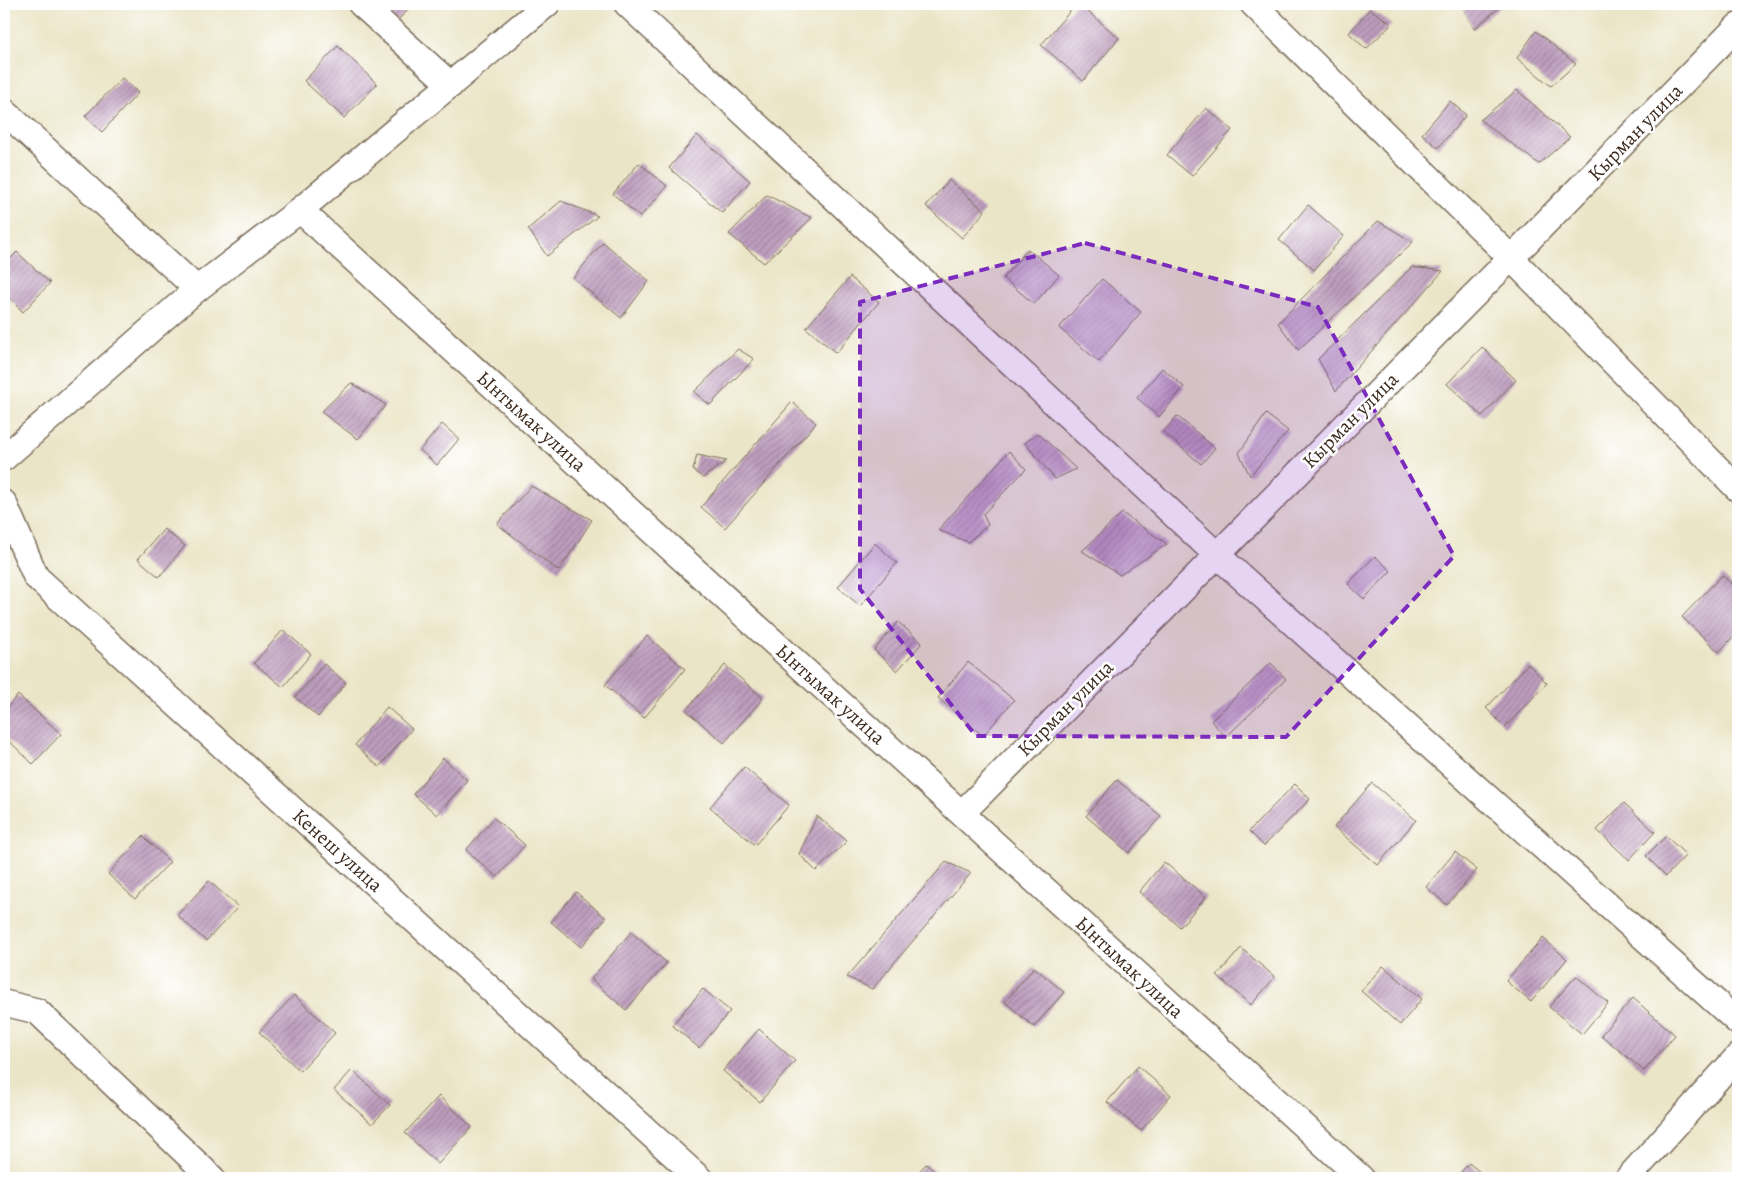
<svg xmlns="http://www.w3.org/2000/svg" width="1742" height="1182" font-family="Alegreya,serif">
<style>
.building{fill:url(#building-hatch)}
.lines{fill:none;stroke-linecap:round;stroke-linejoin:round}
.minor-casing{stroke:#796b59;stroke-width:28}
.minor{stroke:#fff;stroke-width:25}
.marked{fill:#7b2cbf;fill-opacity:0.2;stroke:#7b2cbf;stroke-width:4;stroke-dasharray:10 6;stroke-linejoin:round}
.labels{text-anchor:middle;stroke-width:5;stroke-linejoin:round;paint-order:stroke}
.street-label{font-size:20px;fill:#3b2a1e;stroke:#fff}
</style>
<defs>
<pattern id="building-hatch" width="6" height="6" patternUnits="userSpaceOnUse" patternTransform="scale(1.25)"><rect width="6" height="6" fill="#be9dbe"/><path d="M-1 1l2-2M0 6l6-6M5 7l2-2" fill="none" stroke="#9c809a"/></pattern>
</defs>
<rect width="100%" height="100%" fill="#fff"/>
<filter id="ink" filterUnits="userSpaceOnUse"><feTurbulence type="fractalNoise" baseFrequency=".02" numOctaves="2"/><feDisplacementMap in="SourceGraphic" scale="10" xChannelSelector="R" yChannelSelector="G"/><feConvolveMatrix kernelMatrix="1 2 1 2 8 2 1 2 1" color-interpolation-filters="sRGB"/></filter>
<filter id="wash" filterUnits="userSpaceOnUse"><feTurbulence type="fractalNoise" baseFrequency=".0096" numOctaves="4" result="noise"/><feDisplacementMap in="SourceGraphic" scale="20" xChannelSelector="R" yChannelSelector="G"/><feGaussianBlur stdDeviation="1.12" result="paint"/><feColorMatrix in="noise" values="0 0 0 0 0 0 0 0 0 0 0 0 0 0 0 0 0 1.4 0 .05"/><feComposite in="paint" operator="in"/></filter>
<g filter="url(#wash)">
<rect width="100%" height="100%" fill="#ebe5c7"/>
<g id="blocks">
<g class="building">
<path d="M379,4H413L397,21Z"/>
<path d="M1076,4H1079L1119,38L1083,81L1041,45Z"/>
<path d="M1461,4H1504L1474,29Z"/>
<path d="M1370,9L1392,24L1366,49L1349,33Z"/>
<path d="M1536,31L1576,64L1551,86L1517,58Z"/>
<path d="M338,46L377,84L344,118L304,81Z"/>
<path d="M122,78L138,93L102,132L85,116Z"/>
<path d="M1517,90L1570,137L1539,164L1480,120Z"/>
<path d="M1450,101L1466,115L1438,148L1422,134Z"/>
<path d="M1206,108L1232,130L1192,176L1167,155Z"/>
<path d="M697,135L750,181L722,213L669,168Z"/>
<path d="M639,163L667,186L640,217L613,194Z"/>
<path d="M949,180L985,211L962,238L926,206Z"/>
<path d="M767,195L812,218L764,263L729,234Z"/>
<path d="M561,201L598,216L547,256L528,229Z"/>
<path d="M1308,205L1344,236L1314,270L1279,240Z"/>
<path d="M1378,221L1413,242L1298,350L1278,323Z"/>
<path d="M603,242L649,281L621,318L573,278Z"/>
<path d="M1028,249L1059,275L1034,304L1003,278Z"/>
<path d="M17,252L50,283L23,312L4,293V265Z"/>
<path d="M1412,267L1443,271L1336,391L1318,359Z"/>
<path d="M850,277L879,302L836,353L806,328Z"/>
<path d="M1102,279L1141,312L1099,362L1059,328Z"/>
<path d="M1482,347L1516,380L1482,416L1447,384Z"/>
<path d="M738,349L754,359L710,405L694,392Z"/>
<path d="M1162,368L1184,387L1159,417L1137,398Z"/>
<path d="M351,383L386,405L358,439L321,412Z"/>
<path d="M792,402L816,423L725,528L701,507Z"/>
<path d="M1266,414L1288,431L1250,476L1239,453Z"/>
<path d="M1177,416L1215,448L1201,464L1163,432Z"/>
<path d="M442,424L459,439L437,465L420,450Z"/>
<path d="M1038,433L1076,469L1055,479L1025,443Z"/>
<path d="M1009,451L1026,469L983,514L988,525L968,542L938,530Z"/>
<path d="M697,455L726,461L703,478L693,470Z"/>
<path d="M531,486L592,520L559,571L497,524Z"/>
<path d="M1122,513L1167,544L1120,575L1082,551Z"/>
<path d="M164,529L185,546L159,577L138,559Z"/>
<path d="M875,543L897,563L860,606L838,587Z"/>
<path d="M1375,556L1391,571L1364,599L1348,584Z"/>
<path d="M1722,575L1738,590V631L1719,652L1682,617Z"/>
<path d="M898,622L922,643L897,671L874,650Z"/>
<path d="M283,630L311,654L283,687L254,663Z"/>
<path d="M647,636L685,669L644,718L605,685Z"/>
<path d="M968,662L1014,700L983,736L938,698Z"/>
<path d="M1271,663L1286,679L1226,737L1211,721Z"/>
<path d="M324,664L346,683L318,717L295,697Z"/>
<path d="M1528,664L1547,683L1505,727L1486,708Z"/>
<path d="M725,665L763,698L724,743L686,710Z"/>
<path d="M18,695L61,734L33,764L4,736V711Z"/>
<path d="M387,707L412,729L379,767L355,745Z"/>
<path d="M443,758L467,780L437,815L413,794Z"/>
<path d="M744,767L789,805L755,845L710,807Z"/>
<path d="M1117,780L1161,816L1129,853L1086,816Z"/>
<path d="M1372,783L1416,820L1378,865L1334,827Z"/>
<path d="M1295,784L1310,799L1264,846L1249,831Z"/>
<path d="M1624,803L1655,832L1629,860L1597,830Z"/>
<path d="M817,816L847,841L816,871L799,854Z"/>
<path d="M494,818L525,845L497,877L466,850Z"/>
<path d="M143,836L170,862L135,899L108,874Z"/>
<path d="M1666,836L1686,855L1666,876L1646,856Z"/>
<path d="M1455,852L1477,870L1447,905L1426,887Z"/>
<path d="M946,862L971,873L872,989L847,977Z"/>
<path d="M1164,862L1206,897L1180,927L1139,892Z"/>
<path d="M209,881L238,907L206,941L177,915Z"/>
<path d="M576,892L606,918L581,947L551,922Z"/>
<path d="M631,932L667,963L626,1010L591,979Z"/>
<path d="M1543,938L1567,959L1531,1002L1506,981Z"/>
<path d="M1241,948L1275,977L1251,1005L1217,976Z"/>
<path d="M1383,966L1422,999L1400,1025L1361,991Z"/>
<path d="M1034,967L1064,992L1034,1027L1005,1002Z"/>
<path d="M1576,976L1608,1003L1582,1034L1549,1007Z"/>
<path d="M703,989L730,1011L699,1048L672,1025Z"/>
<path d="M294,995L335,1033L300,1071L259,1032Z"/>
<path d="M1633,998L1675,1035L1644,1071L1601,1035Z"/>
<path d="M759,1029L795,1061L760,1102L723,1071Z"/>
<path d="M1138,1066L1171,1095L1141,1131L1107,1102Z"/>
<path d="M352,1070L390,1105L372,1124L334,1090Z"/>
<path d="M439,1096L472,1127L438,1164L405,1133Z"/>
<path d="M1469,1163L1487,1178H1456Z"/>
<path d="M926,1164L943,1178H913Z"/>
</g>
</g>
</g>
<g filter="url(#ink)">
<use href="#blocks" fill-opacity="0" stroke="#796b59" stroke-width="1"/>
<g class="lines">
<defs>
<g id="minor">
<path d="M361,4L451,85"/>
<path d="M627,4L1217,555L1738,1022"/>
<path d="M1253,4L1511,258L1738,489"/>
<path d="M4,111L197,289"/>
<path d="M300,210L1361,1178"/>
<path d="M4,458L197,289L300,210L547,4"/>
<path d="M4,503L36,577L699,1178"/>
<path d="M962,813L1511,258L1738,26"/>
<path d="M4,1003L37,1011L212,1178"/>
<path d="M1628,1178L1738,1056"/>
</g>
</defs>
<use href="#minor" class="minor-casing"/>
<use href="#minor" class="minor"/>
</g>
</g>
<path class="marked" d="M1085,243L1318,307L1454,556L1286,737L976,736L860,589V302Z"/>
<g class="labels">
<g class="street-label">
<text transform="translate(1635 132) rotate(-46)" y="7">Кырман улица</text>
<text transform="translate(1350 420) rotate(-45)" y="7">Кырман улица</text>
<text transform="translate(532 421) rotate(42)" y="7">Ынтымак улица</text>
<text transform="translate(831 694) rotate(42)" y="7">Ынтымак улица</text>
<text transform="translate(1065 708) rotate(-45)" y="7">Кырман улица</text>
<text transform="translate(338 850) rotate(42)" y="7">Кенеш улица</text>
<text transform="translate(1130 967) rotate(43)" y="7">Ынтымак улица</text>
</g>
</g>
<rect width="1742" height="1182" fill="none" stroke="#fff" stroke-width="20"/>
</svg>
